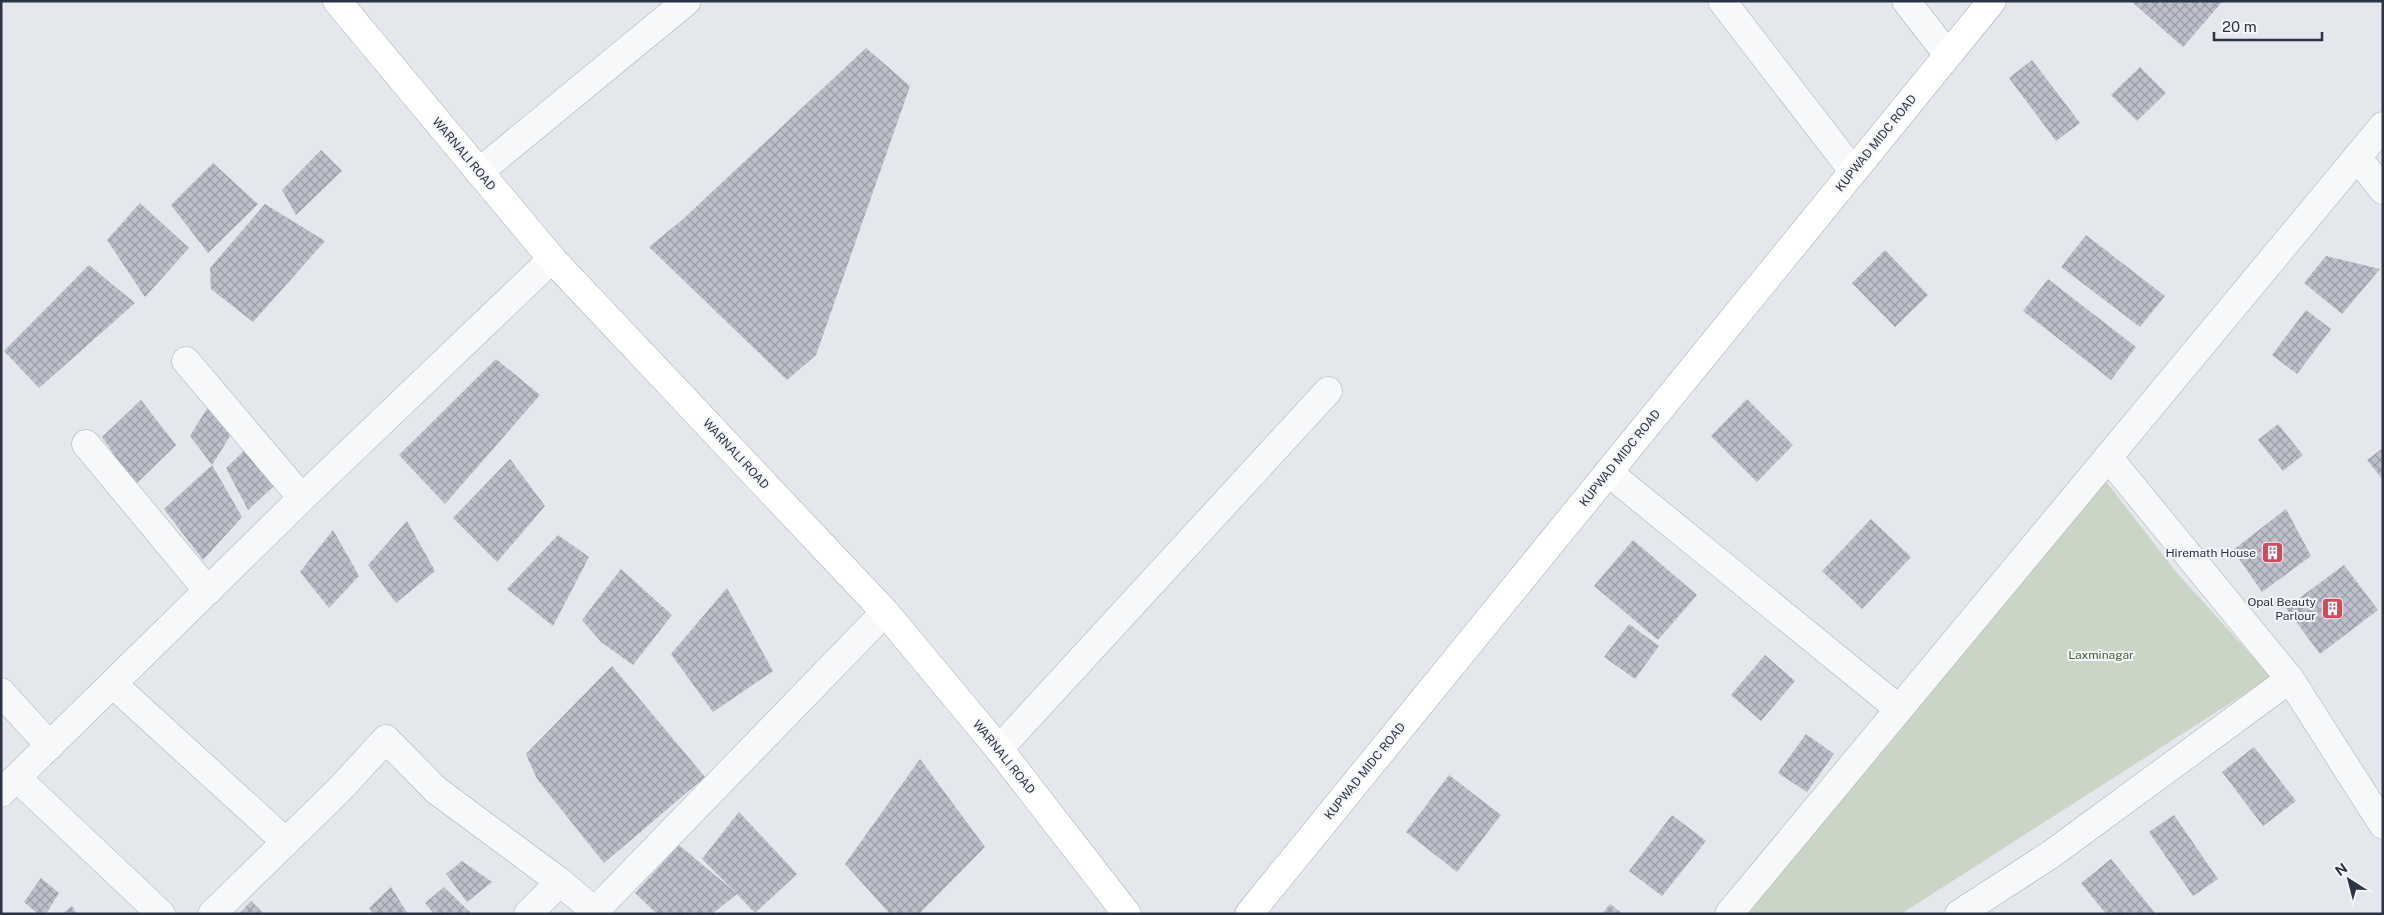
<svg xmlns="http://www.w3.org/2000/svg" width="2384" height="915" font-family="'Public Sans',sans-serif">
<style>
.park{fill:#c9d6c5}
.building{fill:url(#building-cross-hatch)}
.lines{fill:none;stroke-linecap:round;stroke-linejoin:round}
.street-casing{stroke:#a9aeb7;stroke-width:29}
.secondary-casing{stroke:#a9aeb7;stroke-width:29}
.primary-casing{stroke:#a3abb8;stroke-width:29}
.street{stroke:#f7f8fa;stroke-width:28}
.secondary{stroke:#fff;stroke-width:28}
.primary{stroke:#fff;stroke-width:28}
.labels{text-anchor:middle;stroke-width:4;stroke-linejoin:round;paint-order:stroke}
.street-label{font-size:12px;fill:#2b3445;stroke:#f4f6f9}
.poi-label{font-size:12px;fill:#2b3445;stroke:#f4f6f9;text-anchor:end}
.park-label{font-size:12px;fill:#3f6138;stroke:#f4f6f9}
</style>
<defs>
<pattern id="building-cross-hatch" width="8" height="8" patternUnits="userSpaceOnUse" patternTransform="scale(1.25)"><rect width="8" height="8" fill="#bbc0ca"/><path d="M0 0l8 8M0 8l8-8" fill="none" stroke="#989da6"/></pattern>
</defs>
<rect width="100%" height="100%" fill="#e4e7ec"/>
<path class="park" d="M2104,479L2177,573L2271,677L1901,914H1743Z"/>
<g class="building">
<path d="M2131,1H2223L2183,47Z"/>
<path d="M866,48L910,86L816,355L787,380L649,247L682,220Z"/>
<path d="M2032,60L2080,123L2056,141L2009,78Z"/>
<path d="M2140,67L2166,93L2137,121L2111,95Z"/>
<path d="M321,150L342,171L296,215L282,190Z"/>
<path d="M213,163L258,204L208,253L171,205Z"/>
<path d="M140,203L189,248L145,297L107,240Z"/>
<path d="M265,204L325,241L253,322L211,289L210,268Z"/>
<path d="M2086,235L2165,296L2140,327L2061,267Z"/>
<path d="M1885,250L1928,295L1895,327L1852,283Z"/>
<path d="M2326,256L2380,269L2342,314L2304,283Z"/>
<path d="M89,265L135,303L39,388L4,351Z"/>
<path d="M2048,279L2136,347L2111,380L2023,311Z"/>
<path d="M2306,310L2331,329L2297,374L2272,355Z"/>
<path d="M496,359L540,395L445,504L399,455Z"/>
<path d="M1747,399L1793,445L1757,482L1711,436Z"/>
<path d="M141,400L176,445L135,485L102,437Z"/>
<path d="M211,402L232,433L212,465L242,517L203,560L164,509L212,465L190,436Z"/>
<path d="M2278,424L2303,455L2283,471L2258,440Z"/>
<path d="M249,446L276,484L248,510L226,468Z"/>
<path d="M2383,448V480L2367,460Z"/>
<path d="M510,459L545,506L497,562L453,518Z"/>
<path d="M2286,509L2311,556L2262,592L2233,550Z"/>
<path d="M1871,519L1911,557L1862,609L1822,571Z"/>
<path d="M407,521L435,571L396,603L368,565Z"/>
<path d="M333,530L359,576L329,608L300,572Z"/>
<path d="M558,535L589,557L553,626L507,589Z"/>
<path d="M1633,540L1697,595L1658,640L1594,586Z"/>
<path d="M2344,565L2378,610L2320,654L2286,608Z"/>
<path d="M621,569L672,615L633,665L601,642L582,620Z"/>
<path d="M727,588L773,671L713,712L671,654Z"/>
<path d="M1629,624L1659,646L1635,679L1604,657Z"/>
<path d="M1765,655L1795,681L1761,721L1731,695Z"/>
<path d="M612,666L705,777L604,863L537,779L526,754Z"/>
<path d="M1806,734L1834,754L1807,792L1778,773Z"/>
<path d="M2254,747L2296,801L2263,826L2222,772Z"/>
<path d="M920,759L985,847L919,914H890L845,864Z"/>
<path d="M1449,775L1501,815L1457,872L1406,832Z"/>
<path d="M739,812L797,874L755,913L737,894L712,914H657L635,893L679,845L735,892L702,859Z"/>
<path d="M1672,815L1706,841L1662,896L1629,871Z"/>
<path d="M2174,815L2218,879L2193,896L2149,832Z"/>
<path d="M2111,859L2156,914H2106L2081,883Z"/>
<path d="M462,861L492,882L467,902L446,874Z"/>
<path d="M41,878L59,893L46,914H38L24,902Z"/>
<path d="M391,887L408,914H374L369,908Z"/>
<path d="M444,887L472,914H434L425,903Z"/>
<path d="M251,901L264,914H239Z"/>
<path d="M1610,904L1623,914H1602Z"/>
<path d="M72,906L77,914H62Z"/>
</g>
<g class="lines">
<defs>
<g id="street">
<path d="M1722,1L1853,171"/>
<path d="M1906,1L1948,55"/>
<path d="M2357,157L2383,190"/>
<path d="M479,172L687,1"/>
<path d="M186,361L302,498"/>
<path d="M86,444L208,591"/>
<path d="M1608,472L1899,709"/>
<path d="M2290,679L2383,825"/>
<path d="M114,685L286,842"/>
<path d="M1,692L50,746"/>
<path d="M999,749L1328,391"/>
<path d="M17,778L161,914"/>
<path d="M1,793L302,498L552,259"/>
<path d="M595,911L885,612"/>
<path d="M212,914L340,789L386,739L436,790L560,882"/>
<path d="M528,914L560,882L598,914"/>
<path d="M1729,914L2383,126"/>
<path d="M1959,914L2050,855L2290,679L2108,457"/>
</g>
<path id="secondary" d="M337,1L552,259L885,612L999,749L1127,914"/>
<path id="primary" d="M1249,914L1992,1"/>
</defs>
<use href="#street" class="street-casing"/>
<use href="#secondary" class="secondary-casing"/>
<use href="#primary" class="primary-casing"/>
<use href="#street" class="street"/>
<use href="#secondary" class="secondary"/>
<use href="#primary" class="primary"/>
</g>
<defs>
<symbol id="building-square" viewBox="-11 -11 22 22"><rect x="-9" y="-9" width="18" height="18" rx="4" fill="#d1495b" stroke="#f4f6f9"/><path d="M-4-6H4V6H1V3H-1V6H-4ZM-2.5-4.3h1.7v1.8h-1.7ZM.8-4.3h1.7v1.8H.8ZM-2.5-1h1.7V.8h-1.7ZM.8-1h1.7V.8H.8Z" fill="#fff"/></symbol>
</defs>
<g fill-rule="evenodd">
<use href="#building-square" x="2260" y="540" width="25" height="25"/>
<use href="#building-square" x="2320" y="596" width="25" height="25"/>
</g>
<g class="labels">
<g class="street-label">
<text transform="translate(1876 143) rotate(-51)" y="4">KUPWAD MIDC ROAD</text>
<text transform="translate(464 154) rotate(50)" y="4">WARNALI ROAD</text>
<text transform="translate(736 454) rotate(47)" y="4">WARNALI ROAD</text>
<text transform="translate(1620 458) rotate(-51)" y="4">KUPWAD MIDC ROAD</text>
<text transform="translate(1004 757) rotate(51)" y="4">WARNALI ROAD</text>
<text transform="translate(1365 771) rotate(-51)" y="4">KUPWAD MIDC ROAD</text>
</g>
<g class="poi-label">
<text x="2256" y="557">Hiremath House</text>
<text x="2316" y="606">Opal Beauty<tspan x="2316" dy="14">Parlour</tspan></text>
</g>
<g class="park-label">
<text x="2101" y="659">Laxminagar</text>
</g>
</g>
<rect width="2384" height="915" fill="none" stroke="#2b3445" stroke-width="5"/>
<g transform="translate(2349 880) rotate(324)" stroke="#f4f6f9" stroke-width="4" paint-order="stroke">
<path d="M0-4L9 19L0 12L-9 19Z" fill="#2b3445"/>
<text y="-8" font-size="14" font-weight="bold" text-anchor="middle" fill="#2b3445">N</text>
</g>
<path d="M2214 32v8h108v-8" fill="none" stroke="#2b3445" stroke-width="2.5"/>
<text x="2222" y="32" font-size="15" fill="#2b3445" stroke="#f4f6f9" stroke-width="4" paint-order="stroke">20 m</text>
</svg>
